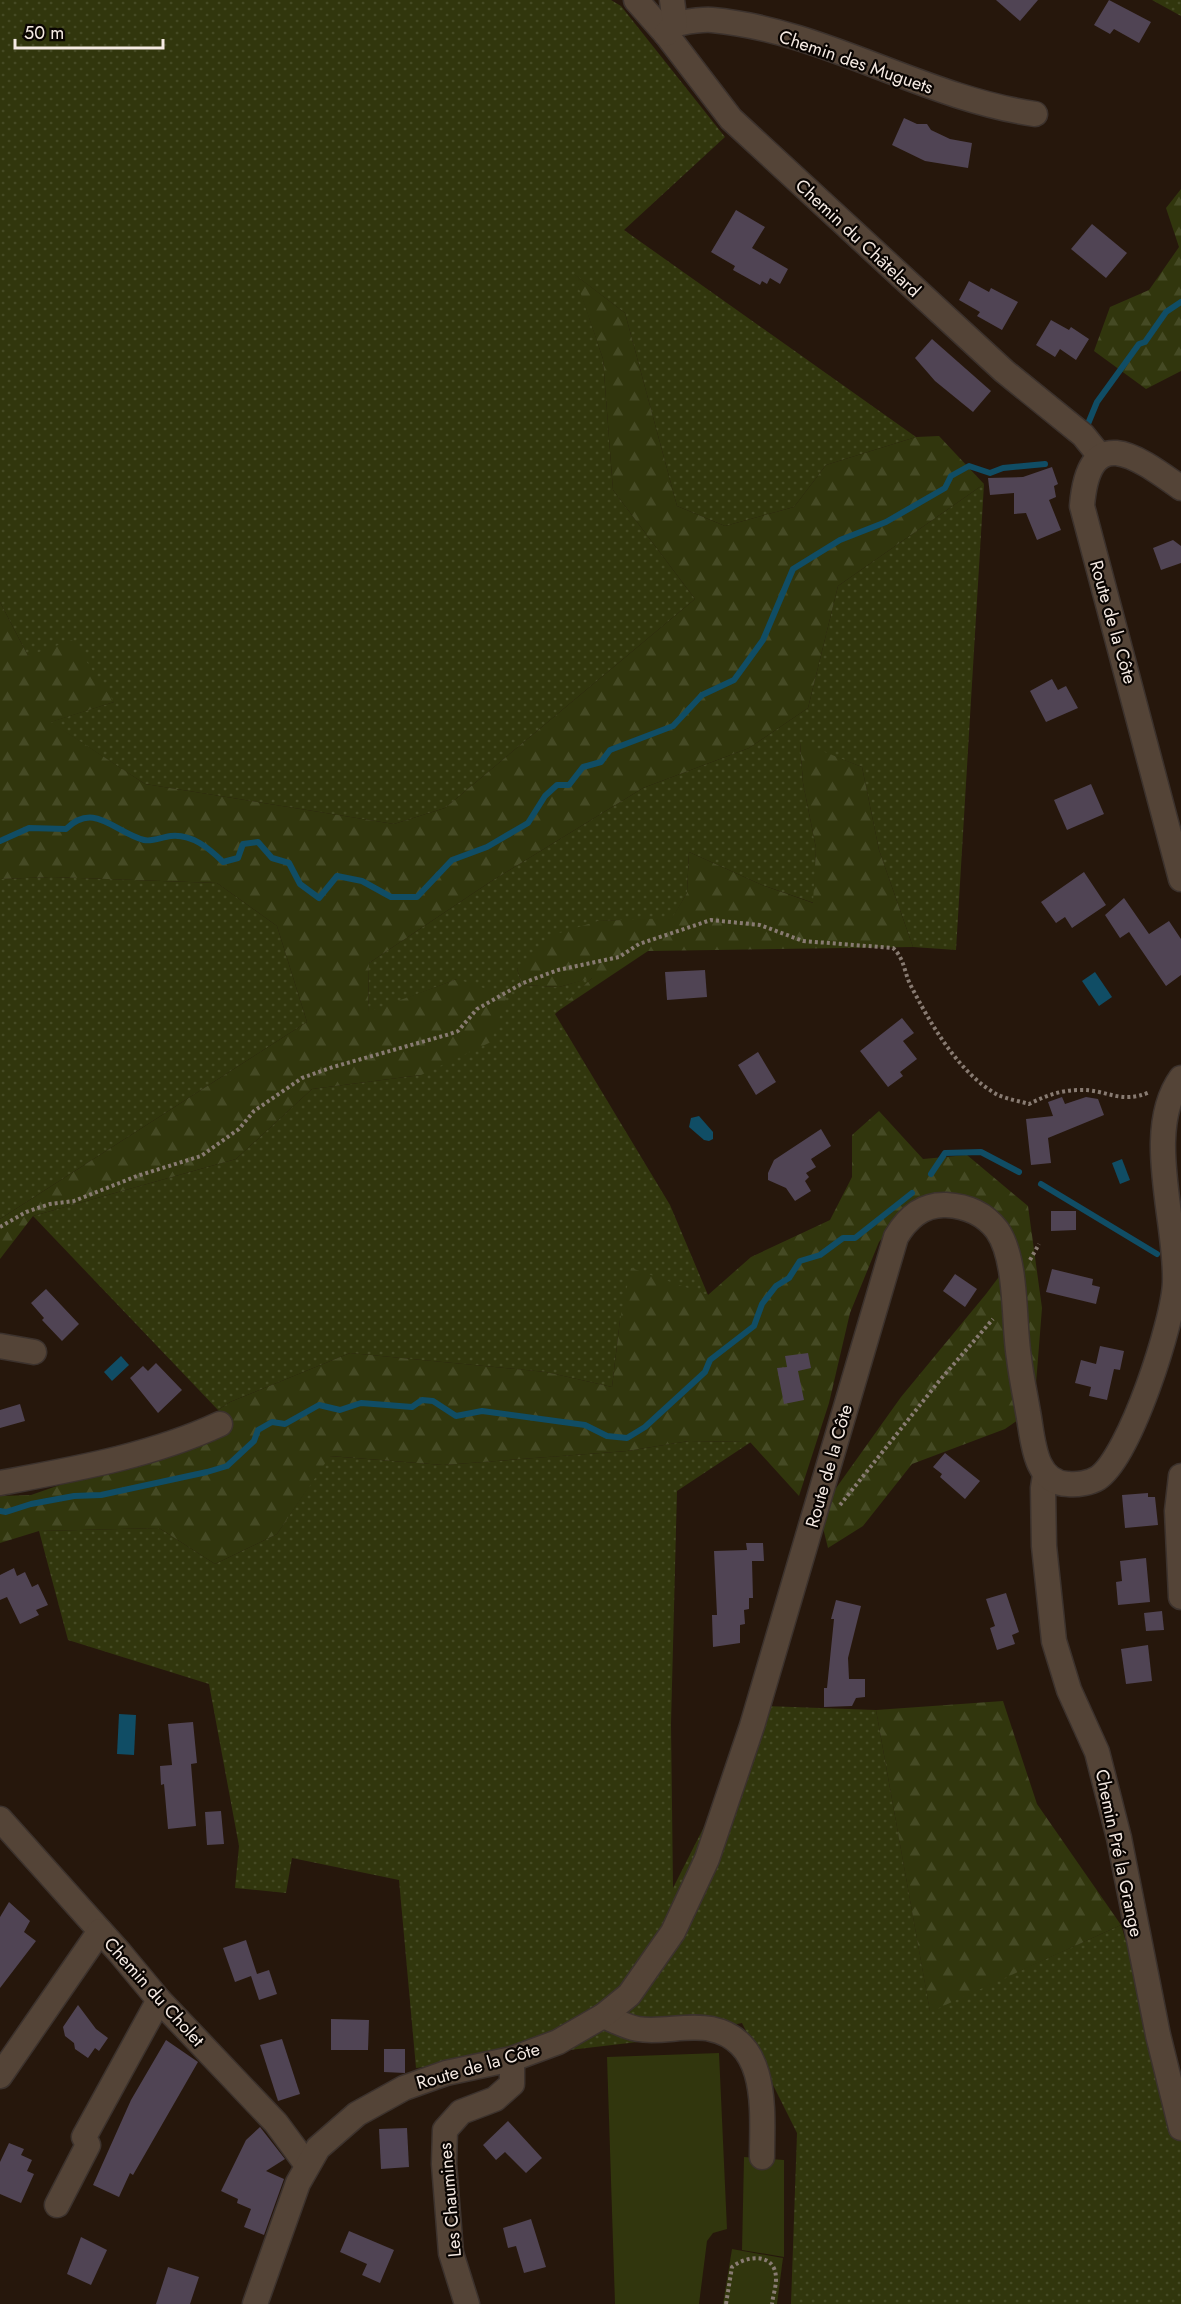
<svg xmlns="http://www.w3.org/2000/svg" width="1181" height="2304" font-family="Jost,sans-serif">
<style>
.grass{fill:url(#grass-dots)}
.forest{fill:url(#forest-firs)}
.garden{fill:#31360d}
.water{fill:#104d65}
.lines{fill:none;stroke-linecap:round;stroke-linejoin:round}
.stream{stroke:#104d65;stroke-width:6}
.building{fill:#504454}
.minor-casing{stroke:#3c322d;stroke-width:27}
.path{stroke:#887b72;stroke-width:4;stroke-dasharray:3 3;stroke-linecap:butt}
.minor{stroke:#544437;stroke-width:24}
.labels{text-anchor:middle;stroke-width:4.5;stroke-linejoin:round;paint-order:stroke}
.street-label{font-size:18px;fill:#f5eae3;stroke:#0a0502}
</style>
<defs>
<pattern id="grass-dots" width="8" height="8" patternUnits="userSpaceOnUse" patternTransform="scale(1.5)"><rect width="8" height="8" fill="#31360d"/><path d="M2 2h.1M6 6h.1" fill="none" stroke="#454a24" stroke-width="1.8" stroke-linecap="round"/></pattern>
<pattern id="forest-firs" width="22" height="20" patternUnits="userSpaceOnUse" patternTransform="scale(1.5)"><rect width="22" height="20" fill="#31360d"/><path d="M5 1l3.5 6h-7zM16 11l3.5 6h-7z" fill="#454a24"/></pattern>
</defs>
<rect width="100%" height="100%" fill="#26170c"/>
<g class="grass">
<path d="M0,0H611L621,6L725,137L624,230L916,437L826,465L794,507L725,526L677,506L625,313L575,275L603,359L613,490L695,599L445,808L394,824L145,784L50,722L114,702L28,656L0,602Z"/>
<path d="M1152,0H1181V16Z"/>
<path d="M984,484L956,950L913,947L879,850L862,767L800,743L803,783L816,848L814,903L762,885L689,852L687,893L672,919L598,921L517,969L522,985L559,987L593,977L555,1014L670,1205L708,1295L620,1320L612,1387L546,1372L350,1353L230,1402L218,1410L33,1216L236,1159L312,1089L421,1075L457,979L368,1013L369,963L490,882L643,788L749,748L808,708L838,586Z"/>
<path d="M52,877L217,883L277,926L307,1022L0,1219V879Z"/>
<path d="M689,1441L751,1442L677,1491L671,1724L673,1888L765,1706L876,1710L930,2011L1121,1925L1181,2123V2304H791L797,2133L742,2023L663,2039L416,2068L399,1880L292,1858L286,1893L235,1888L239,1846L209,1684L68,1640L39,1531L159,1528L215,1564L277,1534L329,1456L443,1465L627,1451Z"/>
</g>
<g class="forest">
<path d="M1181,189V371L1146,389L1094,351L1110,307L1149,290L1179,247L1166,208Z"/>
<path d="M574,274L625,313L677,506L725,526L794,507L826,465L916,437L939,436L984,484L838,586L808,708L749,748L643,788L490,882L369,963L368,1012L457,979L507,996L491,1042L421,1075L312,1089L236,1159L33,1216L0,1259V1219L307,1022L277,926L217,883L52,877L0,879V602L28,656L72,640L114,702L51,722L145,784L394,824L445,808L695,599L613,490L603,359Z"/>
<path d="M800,742L862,767L879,850L913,947L648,951L555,1013L592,978L559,987L522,985L517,969L553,935L598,921L672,918L687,893L689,852L762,885L813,903L816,848L803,783Z"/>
<path d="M879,1111L923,1159L967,1155L1028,1206L1042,1308L1034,1409L1005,1429L912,1464L863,1526L828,1548L819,1512L901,1397L986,1294L1013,1258L996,1212L947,1192L906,1210L879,1242L850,1313L829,1403L799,1496L750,1442L689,1441L627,1451L443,1465L330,1456L277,1534L215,1564L159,1528L39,1531L0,1543V1496L31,1495L229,1426L218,1410L230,1402L350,1353L546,1372L612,1387L620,1320L631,1268L708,1295L751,1257L830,1220L852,1177V1135Z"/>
<path d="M1003,1701L1037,1804L1121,1925L930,2012L876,1710Z"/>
</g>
<g class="garden">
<path d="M719,2053L727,2229L713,2233L707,2241L699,2304H615L607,2057Z"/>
<path d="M744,2157L784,2160V2257L742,2250Z"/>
<path d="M732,2249L783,2258L777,2304H723Z"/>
</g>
<g class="water">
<path d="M1095,972L1112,997L1099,1006L1082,981Z"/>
<path d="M699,1116L713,1132V1139L709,1141L704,1140L689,1127L691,1118Z"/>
<path d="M1122,1159L1130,1180L1120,1184L1112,1163Z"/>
<path d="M121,1356L129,1365L112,1381L104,1372Z"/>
<path d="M119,1714L136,1715L134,1755L117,1754Z"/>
</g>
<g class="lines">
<g class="stream">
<path d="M1085,431L1097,402L1139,344L1145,342L1166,312L1181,302"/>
<path d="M0,841L29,828L66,829C94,801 114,832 144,840C152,842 162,837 171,836C192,834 209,848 223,862L238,858L243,844L258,842L272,858L289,863L300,884L319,898L337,876L362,881L391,897H417L452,860L487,847L528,823L545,796L557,785H569L583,767L601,762L610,750L673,726L702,695L734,680L763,640L793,569L840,540L886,522L945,488L951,476L969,466L990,473L1003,468L1045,464"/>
<path d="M931,1174L945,1153L981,1152L1019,1172"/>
<path d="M1041,1184L1157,1254"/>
<path d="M0,1511L6,1512L31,1504L74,1496L101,1495L207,1472L227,1466L254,1441L258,1430L272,1422L285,1424L319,1405L340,1410L361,1403L412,1407L422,1400L433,1401L456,1416L482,1411L585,1425L607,1436L627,1438L645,1427L705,1372L710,1360L754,1326L762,1304L776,1286L789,1278L800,1261L820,1255L843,1238H855L912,1193"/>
</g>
</g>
<g class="building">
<path d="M996,0H1038L1020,21Z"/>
<path d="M1109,0L1151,22L1139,43L1114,29L1110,34L1094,25Z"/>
<path d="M904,118L917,124H927L931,130L950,139L972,143L968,168L925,161L892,145Z"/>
<path d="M736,210L765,227L752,248L788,269L780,284L770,278L767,284L762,281L760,285L733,270L735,266L711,252Z"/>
<path d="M1092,224L1127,253L1106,278L1071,249Z"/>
<path d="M969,281L989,292L991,288L1018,302L1002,330L977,316L980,312L959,300Z"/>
<path d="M1051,320L1069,330L1071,327L1089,339L1076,360L1060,349L1055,357L1036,345Z"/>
<path d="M932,339L991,391L973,412L935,381L915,358Z"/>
<path d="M1052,467L1058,484L1054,486L1056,497L1049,500L1061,530L1037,540L1026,513L1014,514V493L990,495L988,478L1023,477Z"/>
<path d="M1173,540L1181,546V563L1161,570L1153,548Z"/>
<path d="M1052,679L1058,690L1066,686L1078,708L1046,722L1030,691Z"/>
<path d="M1091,784L1104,814L1067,830L1054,800Z"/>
<path d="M1084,872L1106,905L1072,928L1065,917L1056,923L1041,902Z"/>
<path d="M1124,898L1149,934L1169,921L1181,939V975L1166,986L1129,932L1120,938L1105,915Z"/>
<path d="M705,970L707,997L667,1000L665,972Z"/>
<path d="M902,1018L914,1033L903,1041L917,1059L900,1072L903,1076L888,1087L860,1051Z"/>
<path d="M758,1052L776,1082L756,1095L738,1065Z"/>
<path d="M1062,1097L1065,1104L1086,1097L1098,1099L1104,1115L1048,1138L1051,1163L1031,1165L1026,1119L1053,1116L1048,1102Z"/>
<path d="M821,1129L831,1146L811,1159L816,1167L806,1173L809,1177L805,1181L811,1191L795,1201L786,1188L768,1180V1173L774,1160Z"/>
<path d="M1051,1211H1076V1230L1051,1231Z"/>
<path d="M1052,1269L1093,1279L1092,1285L1100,1287L1096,1304L1046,1292Z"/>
<path d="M955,1274L977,1289L965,1307L943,1291Z"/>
<path d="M46,1289L79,1324L62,1341L42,1320L44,1318L31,1303Z"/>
<path d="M1100,1346L1124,1351L1120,1370L1114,1369L1107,1400L1089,1396L1091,1387L1075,1383L1081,1360L1096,1364Z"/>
<path d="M808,1353L811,1368L798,1371L804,1400L784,1404L777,1368L787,1367L785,1356Z"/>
<path d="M156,1363L182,1390L158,1413L130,1378L143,1366L148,1371Z"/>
<path d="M20,1404L25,1421L0,1428V1410Z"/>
<path d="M945,1453L980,1481L965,1499L940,1477L942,1474L933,1467Z"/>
<path d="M1148,1493V1497H1155L1158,1525L1125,1528L1122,1495Z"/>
<path d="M746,1543H763L764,1561H752L753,1598H749V1609L744,1610L745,1624L740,1625V1643L713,1647L712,1615H717L714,1551L747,1550Z"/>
<path d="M1146,1558L1150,1602L1118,1605L1116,1582L1122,1581L1120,1561Z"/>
<path d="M14,1568L17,1576L25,1572L32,1587L38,1584L48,1605L36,1610L39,1615L20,1624L7,1597L0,1600V1575Z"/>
<path d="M1006,1593L1019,1632L1012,1635L1015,1644L997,1650L990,1628L995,1626L986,1599Z"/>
<path d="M836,1600L861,1606L848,1658L849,1679H865V1697L856,1698L852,1706L824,1707V1688H827L834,1619H831Z"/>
<path d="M1162,1611L1164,1630L1146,1631L1144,1613Z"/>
<path d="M1148,1645L1152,1681L1126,1684L1121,1649Z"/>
<path d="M193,1722L197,1763L191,1764L196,1826L168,1829L164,1784L161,1785L160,1766L172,1765L168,1724Z"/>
<path d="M221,1811L224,1844L207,1845L205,1812Z"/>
<path d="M9,1902L30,1921L24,1932L36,1941L0,1988V1917Z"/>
<path d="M246,1940L257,1974L269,1970L277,1994L259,2000L251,1976L235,1982L223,1948Z"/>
<path d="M78,2005L96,2029L108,2038L99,2051L95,2048L88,2058L75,2049L74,2043L65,2036L63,2027Z"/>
<path d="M331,2019L369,2020L368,2050H331Z"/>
<path d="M282,2039L300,2094L278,2101L260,2045Z"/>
<path d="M166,2040L198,2062L133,2175L130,2173L119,2197L93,2185L131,2100Z"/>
<path d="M384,2049H405V2073L384,2072Z"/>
<path d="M508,2121L542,2158L526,2173L505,2152L496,2160L483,2145Z"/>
<path d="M260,2127L285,2159L266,2171L284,2179L264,2235L244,2227L251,2209L237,2203L238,2199L221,2191L246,2140Z"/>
<path d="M407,2128L409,2167L381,2169L379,2129Z"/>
<path d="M9,2143L24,2149L21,2155L32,2160L27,2171L34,2174L21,2203L0,2194V2162Z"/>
<path d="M531,2219L546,2267L524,2273L516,2246L508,2248L503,2228Z"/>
<path d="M349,2231L394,2250L380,2283L362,2275L367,2264L340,2252Z"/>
<path d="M81,2237L107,2250L91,2285L67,2274Z"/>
<path d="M168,2267L199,2277L190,2304H156Z"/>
</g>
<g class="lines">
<defs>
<g id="minor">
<path d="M636,0L666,34L731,119L1004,371L1083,435L1100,456"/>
<path d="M675,24C687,22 700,19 712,20C823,30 924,98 1035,114"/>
<path d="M666,34L675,24L672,0"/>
<path d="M1181,488C1136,456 1089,421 1082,506L1181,879"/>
<path d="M0,1346L34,1352"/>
<path d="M1045,1475L1043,1488L1044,1546L1054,1641L1069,1690L1097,1752L1119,1838L1158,2035L1181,2128"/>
<path d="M1181,1476L1177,1511L1181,1597"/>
<path d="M0,1483C75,1469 151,1456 220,1424"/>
<path d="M0,1819L120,1953L159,2000L276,2123L307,2165"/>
<path d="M603,2016C614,2020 626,2027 638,2029C661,2033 688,2024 711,2029C770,2041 762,2113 762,2157"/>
<path d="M0,2076L100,1931"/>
<path d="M57,2205L88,2145L84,2137L159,2000"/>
<path d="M255,2304L298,2183L318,2148L357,2114L404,2088L446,2073L512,2059L558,2042L603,2016L629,1995L673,1932L707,1859L752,1726L896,1237C907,1218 923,1204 946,1205C966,1206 984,1213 997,1230C1018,1260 1013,1322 1019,1358C1021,1376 1025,1394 1028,1412C1033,1437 1033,1483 1068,1484C1077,1485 1090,1483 1098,1478C1130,1456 1174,1321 1175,1282C1177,1221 1143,1131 1181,1078"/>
<path d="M467,2304L451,2253L444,2164L445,2130L461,2112L495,2099L512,2084V2059"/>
</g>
</defs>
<use href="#minor" class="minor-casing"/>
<g class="path">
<path d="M0,1227L26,1212L50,1204L74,1201L137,1176L201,1156L239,1129L254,1111L302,1078L333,1067L450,1034L458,1031L477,1009L523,983L558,970L619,957L639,944L711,920L760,925L803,941L893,948C905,959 904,973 911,986C930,1023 959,1074 998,1095C1007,1099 1019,1101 1029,1104C1045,1096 1061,1090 1079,1090C1107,1089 1120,1105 1150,1092"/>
<path d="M1030,1260L1039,1244"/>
<path d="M840,1505L940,1380L993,1319"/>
<path d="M726,2304L732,2267C747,2255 776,2252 776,2279C776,2287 773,2296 772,2304"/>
</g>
<use href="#minor" class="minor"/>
</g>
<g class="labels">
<g class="street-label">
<text transform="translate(856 62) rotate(19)" y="6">Chemin des Muguets</text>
<text transform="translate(858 238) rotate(43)" y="6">Chemin du Châtelard</text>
<text transform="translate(1113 622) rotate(74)" y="6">Route de la Côte</text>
<text transform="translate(829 1466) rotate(-74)" y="6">Route de la Côte</text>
<text transform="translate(1119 1853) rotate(78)" y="6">Chemin Pré la Grange</text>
<text transform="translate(154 1992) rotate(48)" y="6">Chemin du Cholet</text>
<text transform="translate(478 2066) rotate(-16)" y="6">Route de la Côte</text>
<text transform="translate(450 2200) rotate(-95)" y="6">Les Chaumines</text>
</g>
</g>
<path d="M15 39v9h148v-9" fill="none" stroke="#f5eae3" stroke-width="3"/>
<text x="24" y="39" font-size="18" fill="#f5eae3" stroke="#0a0502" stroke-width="4.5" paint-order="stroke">50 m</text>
</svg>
